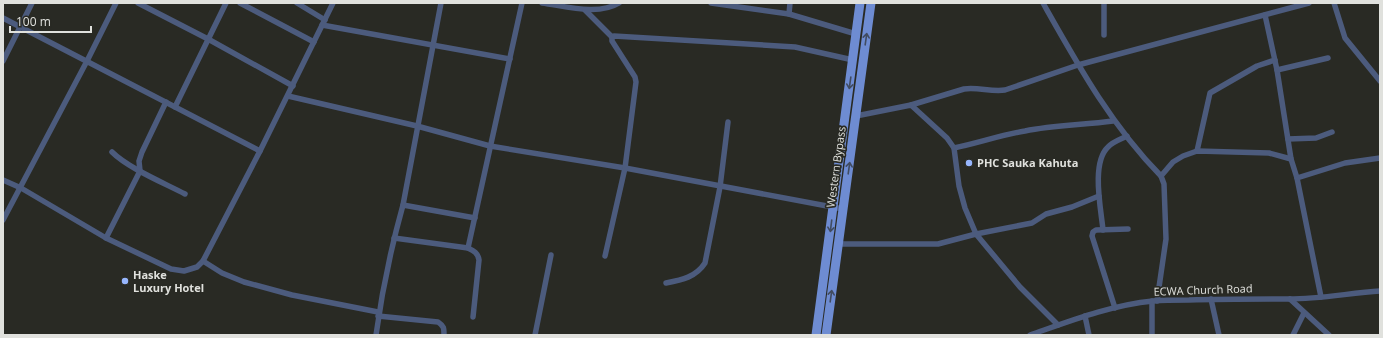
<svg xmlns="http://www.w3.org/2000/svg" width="1383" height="338" font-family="'Open Sans',sans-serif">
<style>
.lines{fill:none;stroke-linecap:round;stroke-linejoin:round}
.street{stroke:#4c5b7d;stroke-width:5.5}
.primary{stroke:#6e8cd2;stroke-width:9}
.oneway{stroke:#414c61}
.poi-dot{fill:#97b6fd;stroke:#292a24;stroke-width:1.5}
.labels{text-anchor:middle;stroke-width:3.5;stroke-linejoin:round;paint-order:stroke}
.poi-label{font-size:11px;font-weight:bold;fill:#e0e1dd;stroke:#292a24;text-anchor:start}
.street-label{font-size:11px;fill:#e0e1dd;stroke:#292a24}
</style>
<rect width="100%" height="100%" fill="#292a24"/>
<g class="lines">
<g class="street">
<path d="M138,3L208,39L293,86"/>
<path d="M240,3L314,42"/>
<path d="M297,3L325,20"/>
<path d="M542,3C565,6 598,16 619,3"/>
<path d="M711,3L789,14L856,34"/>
<path d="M1043,3C1078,65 1111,125 1161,176L1164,184L1166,239L1157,301"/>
<path d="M1104,3V35"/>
<path d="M1334,3L1345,38L1380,81"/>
<path d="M585,10L612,37"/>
<path d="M789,14L790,3"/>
<path d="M1265,15L1277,70L1291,159L1297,178L1321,297"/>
<path d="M3,18L260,151"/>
<path d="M322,25L510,59"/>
<path d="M3,61L32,3"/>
<path d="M1277,70L1328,58"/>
<path d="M288,96L417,126L490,146L625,168L843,209"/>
<path d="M911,105L964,89C978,87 991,92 1005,90L1078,65L1309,3"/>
<path d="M175,107L226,3"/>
<path d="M856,116L911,105L947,138L954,148L959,186L965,208L976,234L1020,287L1058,325"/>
<path d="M1288,139L1316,138L1332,132"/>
<path d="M954,148C978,143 1001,135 1025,131C1054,125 1084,125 1113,121"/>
<path d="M1197,151L1210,93L1257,66L1275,60"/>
<path d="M112,152C128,168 164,183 185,194"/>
<path d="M1161,176L1173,162L1183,156L1197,151L1269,153L1291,159"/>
<path d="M1297,178L1345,163L1380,158"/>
<path d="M3,180L21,188L106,238L171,269L184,271L197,267L203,261L260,151L333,3"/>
<path d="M403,205L475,218"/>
<path d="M3,220L87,61L116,3"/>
<path d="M1103,230C1101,209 1091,163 1108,147C1112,142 1121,139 1127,136"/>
<path d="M106,238L140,171L139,161L142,152L166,102"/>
<path d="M394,238L468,248"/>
<path d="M838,244H938L976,234L1032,223L1046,214L1072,207L1099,196"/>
<path d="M605,256L625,168L636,82L635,77L612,41V37L614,36L795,47L853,60"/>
<path d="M203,261L222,273L244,282L292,295L378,312"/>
<path d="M666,283C682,280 696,277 705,263L720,187L728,122"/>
<path d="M1211,299L1219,335"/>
<path d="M1290,299L1329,335"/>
<path d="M1152,301V335"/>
<path d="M1115,308L1092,236L1093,232L1096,230L1128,229"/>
<path d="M378,316L438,322C444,326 444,328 444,335"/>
<path d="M1085,316L1089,335"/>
<path d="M473,317L479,260C478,253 474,251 468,248L522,3"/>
<path d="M376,335C382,291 391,248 403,205L441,3"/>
<path d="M535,335L551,255"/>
<path d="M1030,335C1070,321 1111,305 1153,301C1165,300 1177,300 1189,300C1223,299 1256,299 1289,299C1320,299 1350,293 1380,291"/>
<path d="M1293,335L1304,313"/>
</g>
<g class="primary">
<path d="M816,335L860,3"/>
<path d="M826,335L871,3"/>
</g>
</g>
<defs><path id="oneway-shaft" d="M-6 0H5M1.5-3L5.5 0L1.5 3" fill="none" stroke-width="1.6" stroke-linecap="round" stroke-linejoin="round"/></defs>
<g class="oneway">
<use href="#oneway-shaft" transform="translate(866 39) rotate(-82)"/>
<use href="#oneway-shaft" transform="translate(850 83) rotate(98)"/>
<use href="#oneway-shaft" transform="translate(849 168) rotate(-82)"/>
<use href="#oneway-shaft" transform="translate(831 226) rotate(97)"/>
<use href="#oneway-shaft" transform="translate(831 296) rotate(-82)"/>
</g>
<g class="poi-dot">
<circle cx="969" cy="163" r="4"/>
<circle cx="125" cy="281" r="4"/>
</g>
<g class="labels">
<g class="poi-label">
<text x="977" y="167">PHC Sauka Kahuta</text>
<text x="133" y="279">Haske<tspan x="133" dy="13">Luxury Hotel</tspan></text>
</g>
<g class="street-label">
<text transform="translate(836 167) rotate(-82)" y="4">Western Bypass</text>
<text transform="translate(1203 290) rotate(-2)" y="4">ECWA Church Road</text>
</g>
</g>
<rect width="1383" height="338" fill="none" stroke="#e0e1dd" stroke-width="8"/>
<path d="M10 26v6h81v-6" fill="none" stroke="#e0e1dd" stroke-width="2"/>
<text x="16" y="26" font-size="12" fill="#e0e1dd" stroke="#292a24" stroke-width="3" paint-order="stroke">100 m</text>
</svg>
